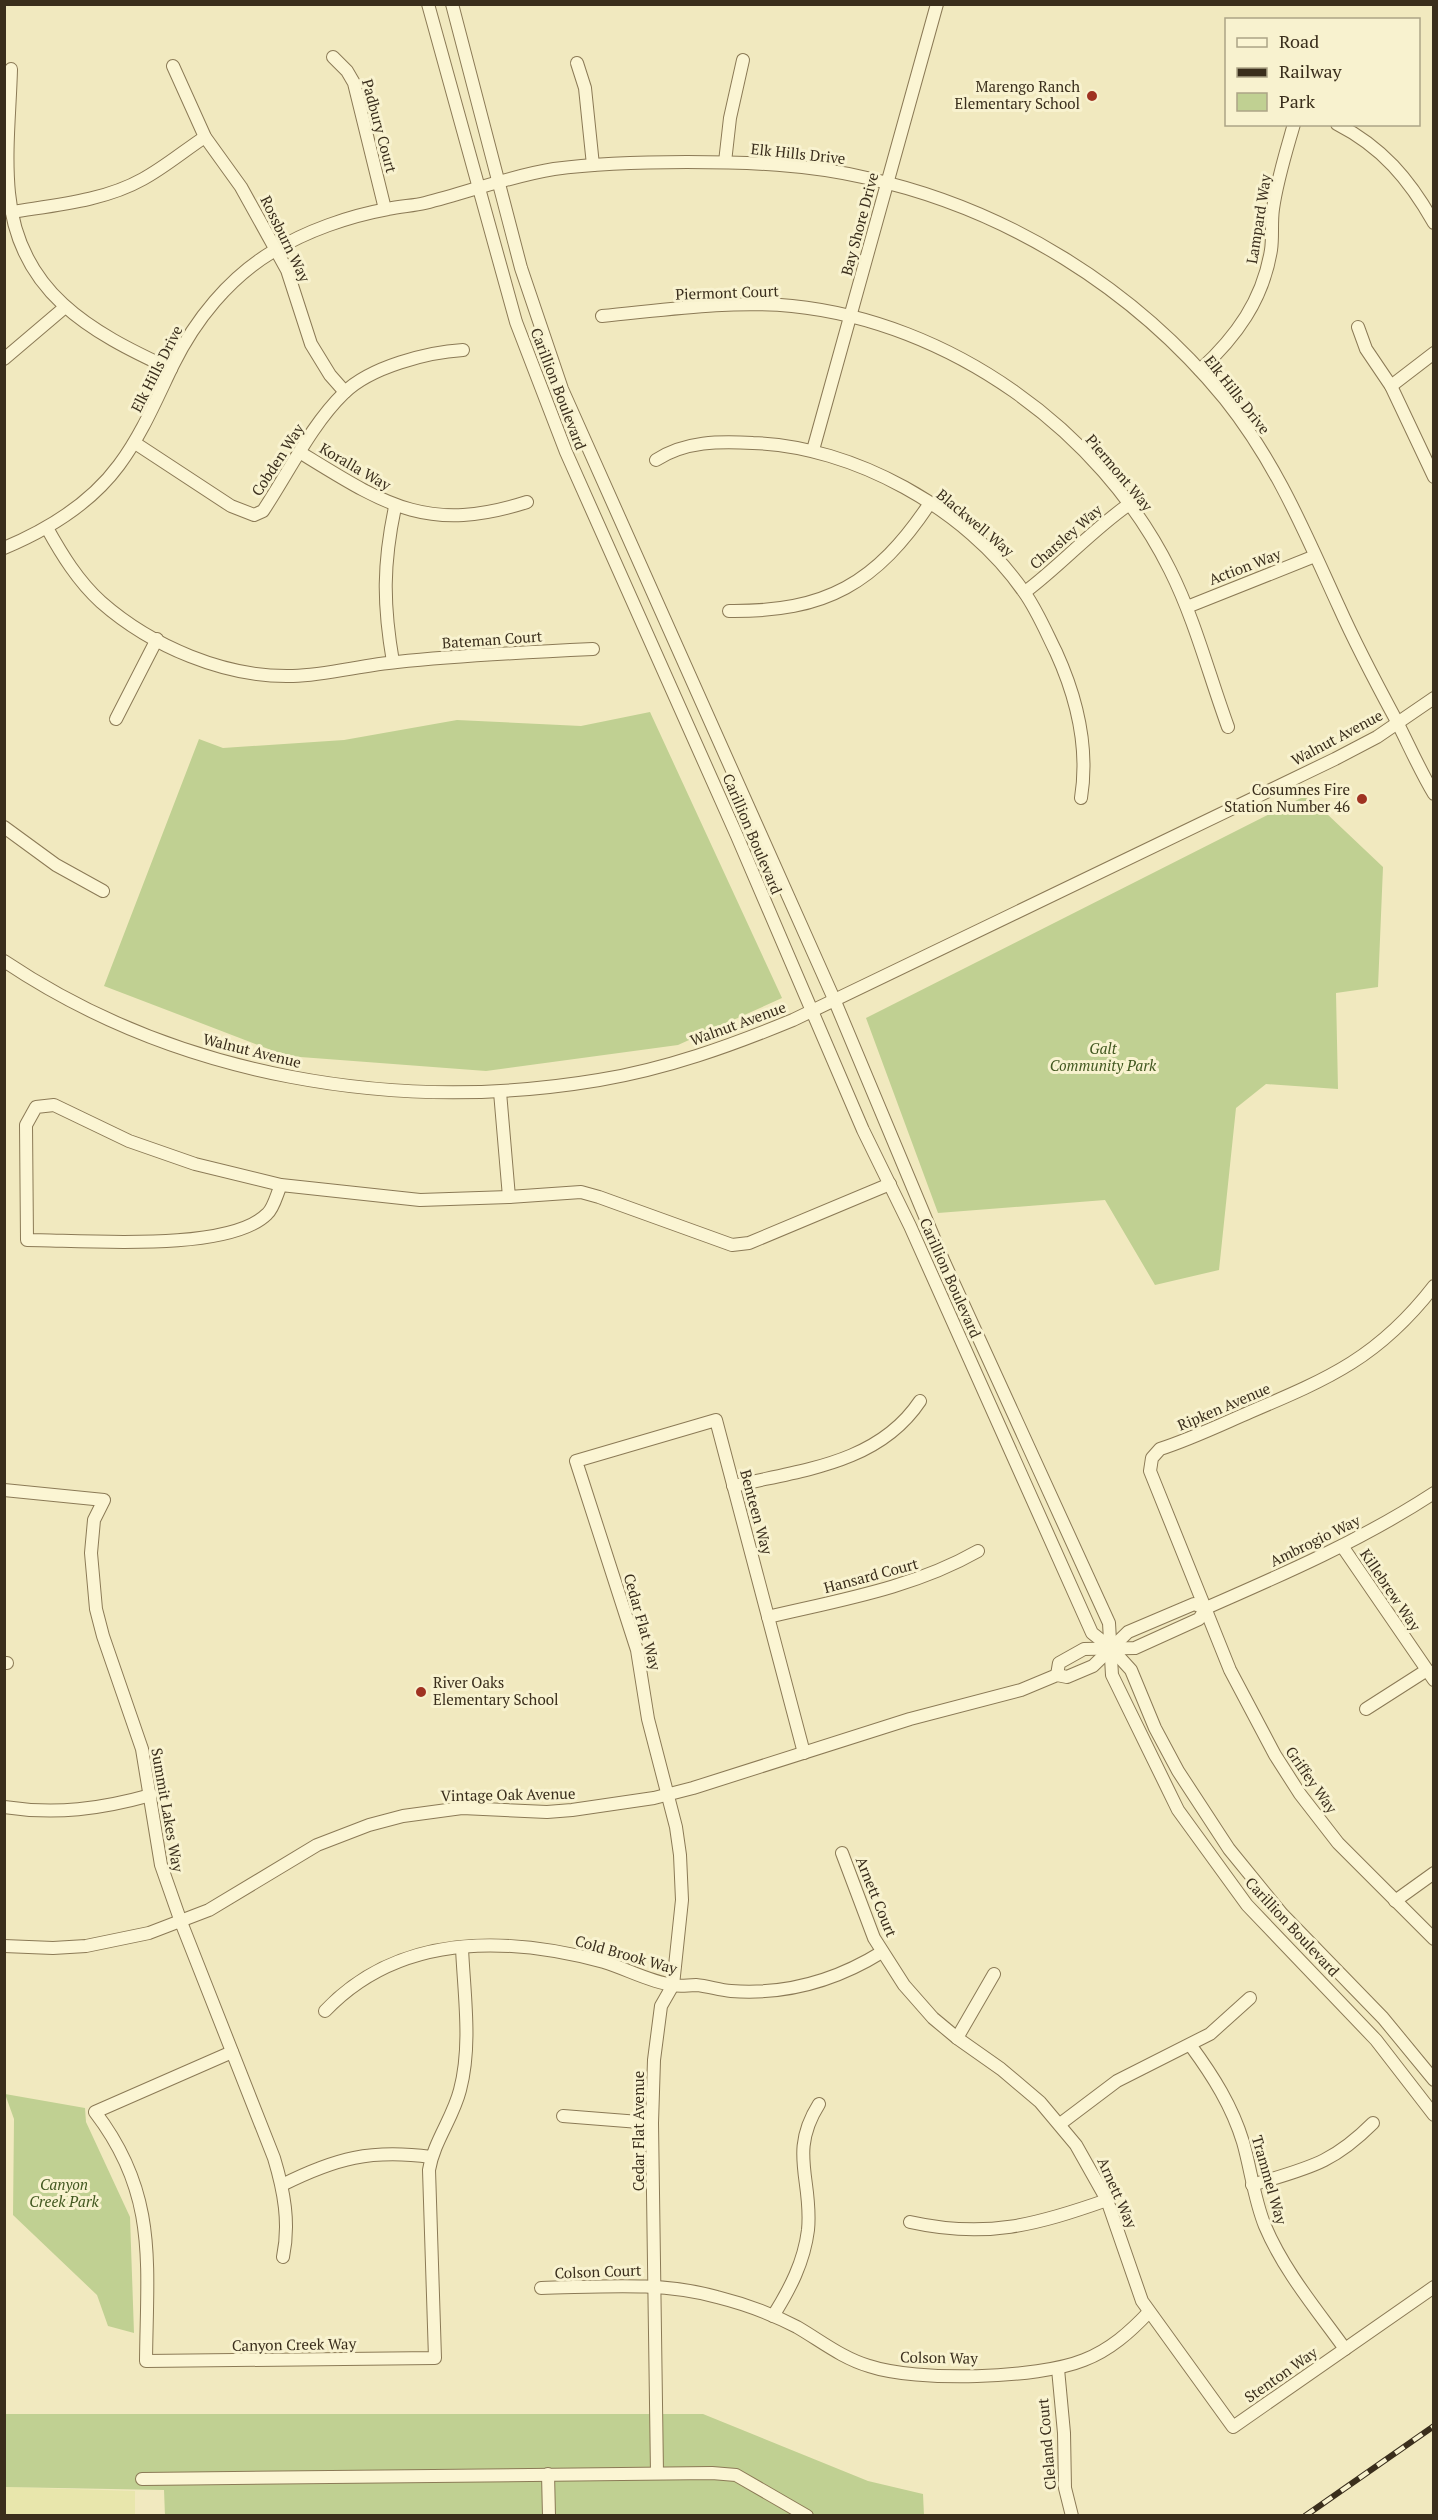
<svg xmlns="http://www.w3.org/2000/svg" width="1438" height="2520" font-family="'PT Serif',serif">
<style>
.farmland{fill:#e8e6ac}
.green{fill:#c0d092}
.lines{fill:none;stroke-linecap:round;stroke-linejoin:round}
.minor-casing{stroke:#8b7a56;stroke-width:14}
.minor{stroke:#fbf5d3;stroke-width:12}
.rail-casing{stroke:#3a2e1c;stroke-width:6}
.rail{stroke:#f8f2cf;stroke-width:4;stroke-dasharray:11;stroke-linecap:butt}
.poi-dot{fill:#9f3221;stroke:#f8f2cf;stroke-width:2}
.labels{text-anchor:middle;stroke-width:6;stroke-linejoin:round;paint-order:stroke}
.poi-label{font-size:15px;fill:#3a2e1c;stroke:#f8f2cf;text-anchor:end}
.street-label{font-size:15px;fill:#3a2e1c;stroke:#f8f2cf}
.park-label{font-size:15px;font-style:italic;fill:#425820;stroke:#f8f2cf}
</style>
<rect width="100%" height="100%" fill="#f1e9bf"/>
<path class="farmland" d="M5,2487L135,2491V2515H5Z"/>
<g class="green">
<path d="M650,712L782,998L678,1045L486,1071L287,1056L104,986L199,739L223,748L344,740L457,720L581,726Z"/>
<path d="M1307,795L1383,867L1378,987L1336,993L1338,1089L1266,1084L1236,1108L1219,1270L1155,1285L1105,1200L938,1213L866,1018Z"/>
<path d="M5,2094L85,2108L86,2122L130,2217L134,2333L108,2326L97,2295L13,2215L14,2119Z"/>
<path d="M5,2414H703L868,2481L923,2494L924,2515L165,2516L164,2490L5,2487Z"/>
</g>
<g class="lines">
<defs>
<g id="minor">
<path d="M428,4L516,322L566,452L737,836L863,1130L910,1226L1092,1633L1111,1648L1131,1670L1155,1728L1178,1771L1229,1849L1282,1914L1383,2018L1434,2080"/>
<path d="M452,4L521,268L562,389L834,999L944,1262L1109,1623L1112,1675L1178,1810L1247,1905L1376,2040L1434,2115"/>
<path d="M333,57L347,71L354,83L385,209"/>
<path d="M577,63L585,88L593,165"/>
<path d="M173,66L205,137L241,187L287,270L311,344L330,375L345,392"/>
<path d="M11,69C10,109 5,152 9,193C18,292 90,332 171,369"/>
<path d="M1337,124C1382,147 1409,179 1434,223"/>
<path d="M725,162L730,118L743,60"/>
<path d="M12,212C55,205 104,201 143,179C165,167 185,150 205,137"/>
<path d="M602,316C665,310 729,300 792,306C949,322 1100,429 1170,570C1195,620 1209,675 1228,727"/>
<path d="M1358,327L1366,349L1391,386L1434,477"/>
<path d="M4,359L64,308"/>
<path d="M1200,370C1236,337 1263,300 1271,250C1273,237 1271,223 1273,209C1277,180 1286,152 1294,124"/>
<path d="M1391,386L1434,353"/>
<path d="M135,443L231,506L254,515L263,511C289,472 311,425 344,393C370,367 428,352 463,350"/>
<path d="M813,450L937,4"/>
<path d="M301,453C384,504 427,534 527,502"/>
<path d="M656,460C685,441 720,441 753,443C853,446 967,509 1024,592C1037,610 1046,632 1056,652C1077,698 1089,748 1081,798"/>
<path d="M47,528C62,555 78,581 101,602C151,646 225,678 293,676C328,675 362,665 397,662C462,655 527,652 593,649"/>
<path d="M4,548C47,530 91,503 119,465C142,434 156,400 173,365C195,320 229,278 272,252C306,231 349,216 388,209C400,206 413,206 425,203C469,192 510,176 554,169C598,163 643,162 687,162C747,162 808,164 867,178C1007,209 1134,288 1225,399C1277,464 1305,533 1339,607C1356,645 1375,681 1395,718C1408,743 1419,769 1434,794"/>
<path d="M1025,592C1061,565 1091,531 1128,505"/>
<path d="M1187,607L1315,556"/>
<path d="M729,611C826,612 876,584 930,503"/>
<path d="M393,662C383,604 383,564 395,507"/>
<path d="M116,719L157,639"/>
<path d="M4,827L56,865L103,891"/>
<path d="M4,961C177,1077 396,1114 599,1080C666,1069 730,1046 793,1020L1335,759L1377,737L1434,698"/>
<path d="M281,1185C277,1193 274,1208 267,1214C228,1253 82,1240 27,1240L26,1125L36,1107L54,1105L129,1141L195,1164L281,1185L420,1200L509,1197L500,1092"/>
<path d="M509,1197L581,1192L599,1197L732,1245L749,1243L890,1184"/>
<path d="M1434,1286C1379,1357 1330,1378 1250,1412C1220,1425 1191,1439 1160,1449L1152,1458L1150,1471L1230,1670L1275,1755L1300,1794L1338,1843L1434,1939"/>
<path d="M733,1486C801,1470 878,1464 920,1401"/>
<path d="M4,1490L104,1500L94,1520L91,1553L96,1609L103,1636L142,1749L161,1865L181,1922L274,2158C284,2191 290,2223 283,2257"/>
<path d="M1342,1546L1434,1680"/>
<path d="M768,1617C840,1600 913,1588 978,1551"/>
<path d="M4,1663H7"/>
<path d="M1057,1675L1059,1663L1084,1649L1135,1648L1199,1619L1206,1608C1284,1574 1362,1540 1434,1493"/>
<path d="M1366,1709L1427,1670"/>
<path d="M4,1807C56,1815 101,1809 151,1795"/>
<path d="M842,1853L874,1938L904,1985L933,2018L957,2038L1001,2069L1040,2102L1076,2145L1107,2200L1142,2301L1233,2427L1434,2287"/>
<path d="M1395,1901L1434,1873"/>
<path d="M4,1946L53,1948L86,1946L149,1933L209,1910L317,1845L369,1825L403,1816L462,1808L547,1812L572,1810L654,1798L693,1788L910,1719L1021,1690L1057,1675L1067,1677L1093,1666L1128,1632L1194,1604L1206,1608"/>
<path d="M325,2011C399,1933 507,1936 604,1962C627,1969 650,1982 673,1985C680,1987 688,1985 696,1985C708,1986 719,1990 731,1991C785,1995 837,1980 882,1952"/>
<path d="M957,2038L994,1974"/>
<path d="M1191,2046C1213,2076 1232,2106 1243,2142C1251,2170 1254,2199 1265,2226C1284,2271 1317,2310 1345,2349"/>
<path d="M232,2052L95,2112C158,2194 147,2263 146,2361L435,2358L429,2170C434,2141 453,2118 460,2090C472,2045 464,1994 462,1948"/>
<path d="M563,2116L652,2123"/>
<path d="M1060,2124L1117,2081L1210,2034L1250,1998"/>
<path d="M282,2185C336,2158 371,2149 431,2157"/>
<path d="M1252,2185C1307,2168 1331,2165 1373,2123"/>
<path d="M910,2222C986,2239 1036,2225 1107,2200"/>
<path d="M541,2288C600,2287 659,2281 717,2297C745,2304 772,2314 797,2327C821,2341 842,2358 869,2366C917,2382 1037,2379 1084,2360C1110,2350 1130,2332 1149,2312"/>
<path d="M773,2316C790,2289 804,2262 808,2230C813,2180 788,2153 819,2104"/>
<path d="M1058,2369L1064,2433L1065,2488L1072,2516"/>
<path d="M657,2473L652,2123L654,2060L661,2006L673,1985L682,1900L680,1855L676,1827L648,1719L637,1650L576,1461L716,1420L804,1753"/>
<path d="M548,2474L549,2516"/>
<path d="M142,2479L712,2473L736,2475L807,2516"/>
</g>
</defs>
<use href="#minor" class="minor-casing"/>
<use href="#minor" class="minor"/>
<defs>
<path id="rail" d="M1305,2516L1434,2426"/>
</defs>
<use href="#rail" class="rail-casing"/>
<use href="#rail" class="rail"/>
</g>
<g class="poi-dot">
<circle cx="1092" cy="96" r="6"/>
<circle cx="1362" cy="799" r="6"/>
<circle cx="421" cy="1692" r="6"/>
</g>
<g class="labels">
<g class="poi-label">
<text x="1080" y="92">Marengo Ranch<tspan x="1080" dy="17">Elementary School</tspan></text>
<text x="1350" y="795">Cosumnes Fire<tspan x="1350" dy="17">Station Number 46</tspan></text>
<text x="433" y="1688" text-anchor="start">River Oaks<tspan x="433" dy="17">Elementary School</tspan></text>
</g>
<g class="street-label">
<text transform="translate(379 126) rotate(75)" y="5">Padbury Court</text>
<text transform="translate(798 154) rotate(6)" y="5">Elk Hills Drive</text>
<text transform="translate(1259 219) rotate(-81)" y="5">Lampard Way</text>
<text transform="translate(860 224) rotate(-75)" y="5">Bay Shore Drive</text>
<text transform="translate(285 239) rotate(64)" y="5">Rossburn Way</text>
<text transform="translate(727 293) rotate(-2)" y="5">Piermont Court</text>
<text transform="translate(157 369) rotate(-63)" y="5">Elk Hills Drive</text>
<text transform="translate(558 389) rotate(69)" y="5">Carillion Boulevard</text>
<text transform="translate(1237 395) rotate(52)" y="5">Elk Hills Drive</text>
<text transform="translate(278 460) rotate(-57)" y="5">Cobden Way</text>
<text transform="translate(355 467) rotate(30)" y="5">Koralla Way</text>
<text transform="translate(1119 473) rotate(50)" y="5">Piermont Way</text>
<text transform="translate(975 523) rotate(40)" y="5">Blackwell Way</text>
<text transform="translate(1066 537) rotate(-41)" y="5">Charsley Way</text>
<text transform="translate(1245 567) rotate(-21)" y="5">Action Way</text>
<text transform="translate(492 640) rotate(-4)" y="5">Bateman Court</text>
<text transform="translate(1337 738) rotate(-28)" y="5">Walnut Avenue</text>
<text transform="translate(752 834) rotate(67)" y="5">Carillion Boulevard</text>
<text transform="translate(738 1024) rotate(-20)" y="5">Walnut Avenue</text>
<text transform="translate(252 1051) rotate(14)" y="5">Walnut Avenue</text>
<text transform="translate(950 1278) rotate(66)" y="5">Carillion Boulevard</text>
<text transform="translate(1224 1407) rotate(-23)" y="5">Ripken Avenue</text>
<text transform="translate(756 1512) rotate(75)" y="5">Benteen Way</text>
<text transform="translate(1315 1541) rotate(-26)" y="5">Ambrogio Way</text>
<text transform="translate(871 1576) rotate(-15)" y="5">Hansard Court</text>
<text transform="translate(1390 1590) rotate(56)" y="5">Killebrew Way</text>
<text transform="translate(642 1622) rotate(74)" y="5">Cedar Flat Way</text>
<text transform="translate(1311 1780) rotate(55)" y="5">Griffey Way</text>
<text transform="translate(508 1795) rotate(-1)" y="5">Vintage Oak Avenue</text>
<text transform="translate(167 1810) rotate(80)" y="5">Summit Lakes Way</text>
<text transform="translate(876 1897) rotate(68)" y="5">Arnett Court</text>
<text transform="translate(1292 1927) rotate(47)" y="5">Carillion Boulevard</text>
<text transform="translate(626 1955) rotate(16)" y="5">Cold Brook Way</text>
<text transform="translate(639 2131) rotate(-90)" y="5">Cedar Flat Avenue</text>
<text transform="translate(1269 2180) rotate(74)" y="5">Trammel Way</text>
<text transform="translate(1117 2193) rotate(66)" y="5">Arnett Way</text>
<text transform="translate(598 2272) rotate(-2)" y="5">Colson Court</text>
<text transform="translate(294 2345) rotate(-1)" y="5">Canyon Creek Way</text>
<text transform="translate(939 2358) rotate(1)" y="5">Colson Way</text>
<text transform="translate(1281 2375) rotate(-35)" y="5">Stenton Way</text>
<text transform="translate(1047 2444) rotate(-95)" y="5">Cleland Court</text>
</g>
<g class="park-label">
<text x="1103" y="1054">Galt<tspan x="1103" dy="17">Community Park</tspan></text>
<text x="64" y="2190">Canyon<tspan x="64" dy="17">Creek Park</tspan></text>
</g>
</g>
<rect width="1438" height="2520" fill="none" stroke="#3a2e1c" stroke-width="12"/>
<rect x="1225" y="18" width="195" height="108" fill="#f8f2cf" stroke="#aca487" stroke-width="1.5"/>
<rect x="1237" y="38" width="30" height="9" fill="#fbf5d3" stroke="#aca487" stroke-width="1.5"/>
<text x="1279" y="48" font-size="18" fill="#3a2e1c">Road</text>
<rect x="1237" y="68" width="30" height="9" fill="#3a2e1c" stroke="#aca487" stroke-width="1.5"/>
<text x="1279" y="78" font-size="18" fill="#3a2e1c">Railway</text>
<rect x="1237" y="93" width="30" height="18" fill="#c0d092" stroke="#aca487" stroke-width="1.5"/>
<text x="1279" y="108" font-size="18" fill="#3a2e1c">Park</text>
</svg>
